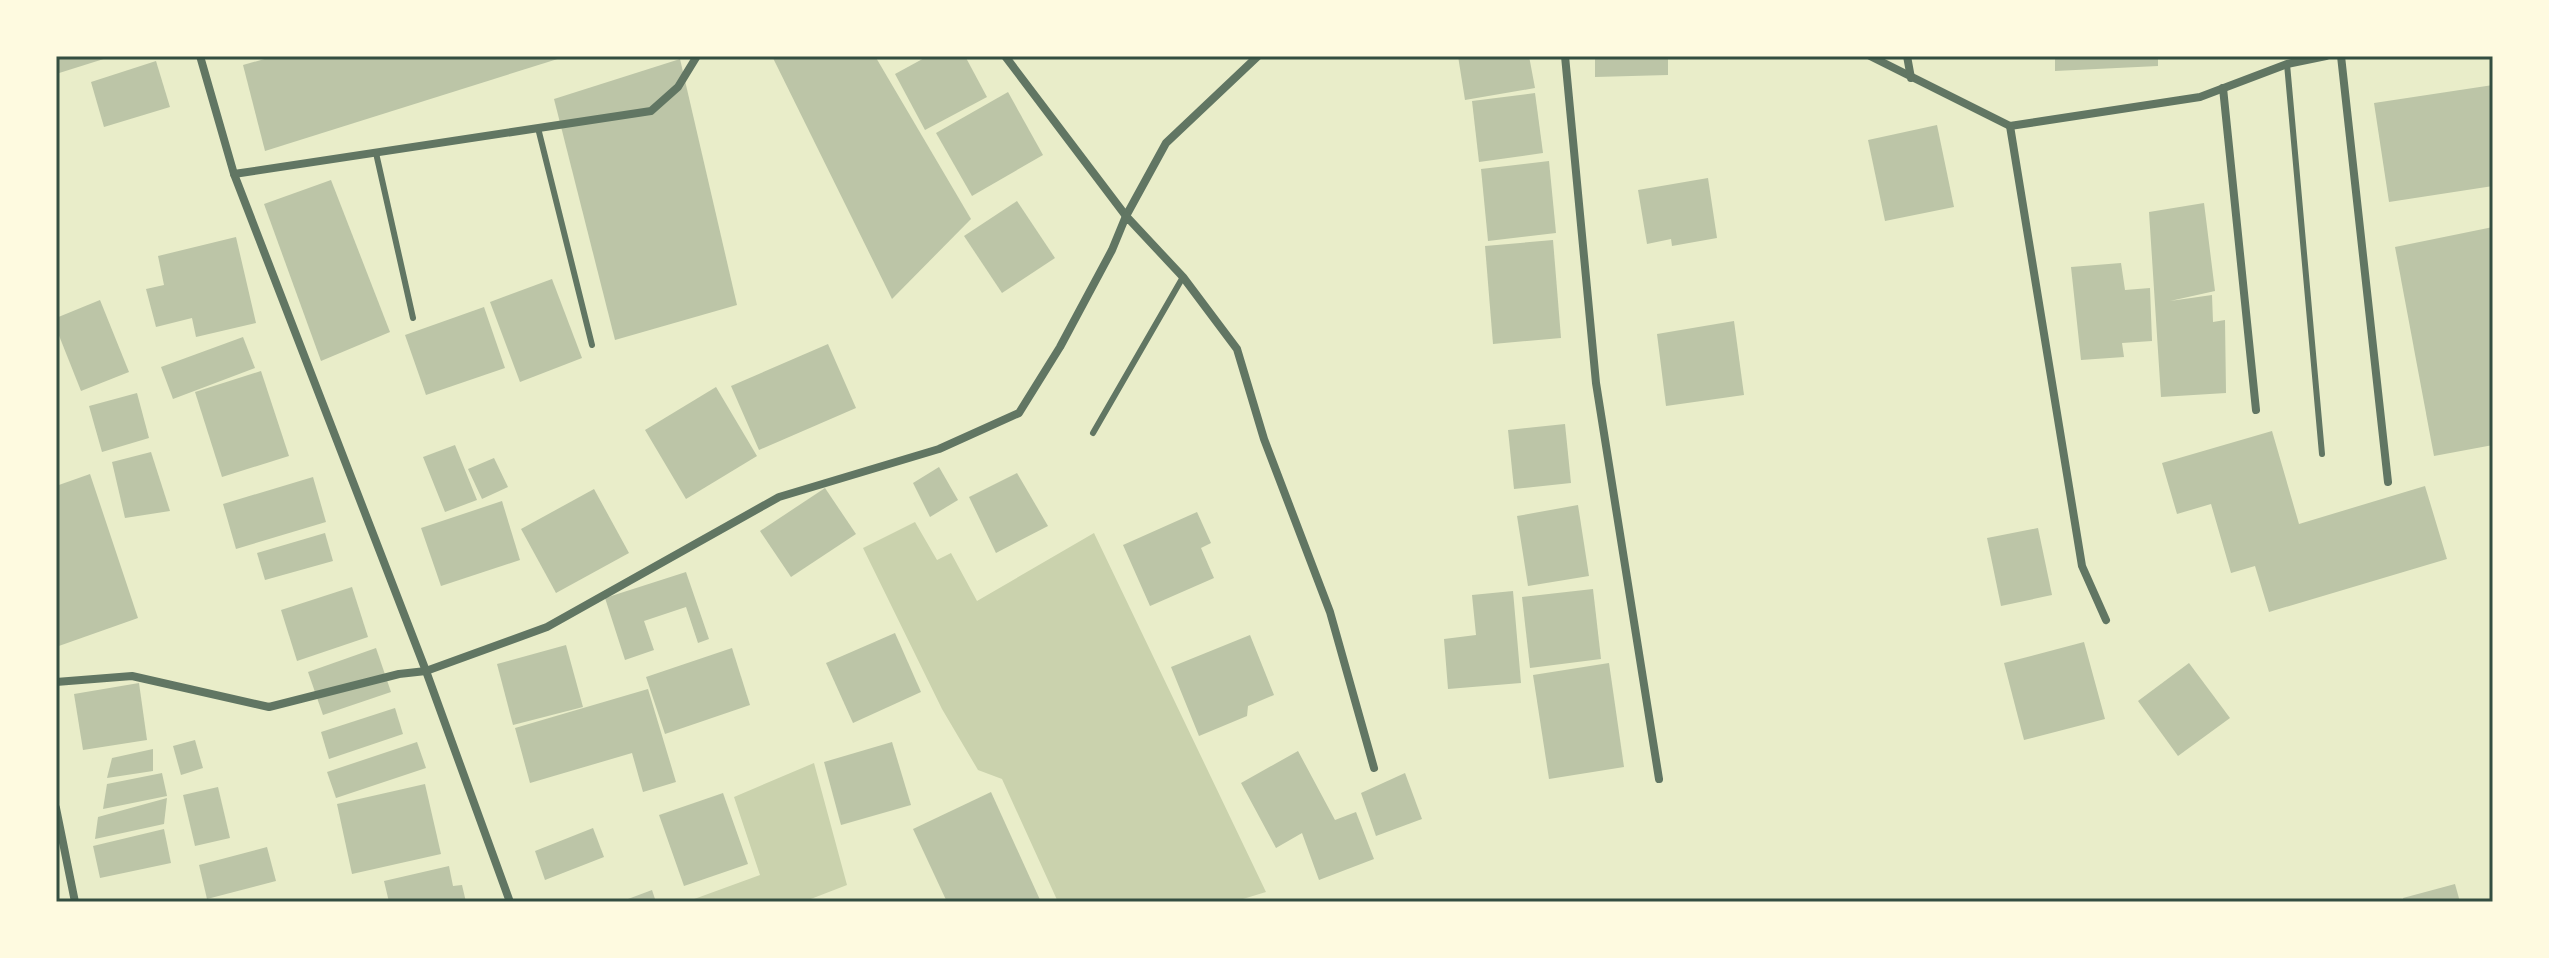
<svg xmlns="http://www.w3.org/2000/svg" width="2549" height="958" font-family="'Fira Sans Condensed',sans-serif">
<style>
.green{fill:#cad2ad}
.building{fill:#bcc5a7}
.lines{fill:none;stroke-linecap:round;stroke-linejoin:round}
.service{stroke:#617663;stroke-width:6}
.minor{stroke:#617663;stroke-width:8}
.neatline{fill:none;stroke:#344e41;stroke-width:3}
</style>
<rect width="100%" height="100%" fill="#e9edc9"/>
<g class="green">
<path d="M915,522L937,560L951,553L977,601L1094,533L1266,892L1233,902H1058L1002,779L978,770L942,709L863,548Z"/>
<path d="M814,763L847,885L803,902H686L760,875L734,797Z"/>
</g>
<g class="building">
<path d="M56,56H110V57L56,74Z"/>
<path d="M275,56H564V57L265,151L243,65Z"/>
<path d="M772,56H875L971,219L892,299Z"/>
<path d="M928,56H965L987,97L925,130L895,74Z"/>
<path d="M1458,56H1529L1535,88L1465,100Z"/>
<path d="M1595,56H1668V75L1595,77Z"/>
<path d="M2055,56H2158V66L2055,71Z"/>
<path d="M680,59L737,305L615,340L554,99Z"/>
<path d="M156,61L170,107L104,127L91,82Z"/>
<path d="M2493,85V186L2389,202L2374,103Z"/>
<path d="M1008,92L1043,155L972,196L936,133Z"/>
<path d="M1535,93L1543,153L1479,162L1472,101Z"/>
<path d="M1937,125L1954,207L1885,221L1868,140Z"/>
<path d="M1549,161L1556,233L1488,241L1481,169Z"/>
<path d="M1708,178L1717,238L1672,246L1671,239L1647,244L1638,190Z"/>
<path d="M331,180L390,332L321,361L264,204Z"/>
<path d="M1017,201L1055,258L1002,293L964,236Z"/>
<path d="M2204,203L2215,291L2170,301L2212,295L2213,322L2225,320L2226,393L2161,397L2149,212Z"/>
<path d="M2493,227V445L2434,456L2395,247Z"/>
<path d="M236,237L256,323L196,337L192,318L156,327L146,289L164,285L158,256Z"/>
<path d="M1553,240L1561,338L1493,344L1485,246Z"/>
<path d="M2121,263L2125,290L2150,288L2152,341L2122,343L2124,357L2081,360L2071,267Z"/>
<path d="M552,279L582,358L520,382L490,302Z"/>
<path d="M100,300L129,372L81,391L56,328V318Z"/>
<path d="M484,307L505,368L426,395L405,335Z"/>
<path d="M1734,321L1744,395L1666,406L1657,334Z"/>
<path d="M243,337L255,368L173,399L161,367Z"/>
<path d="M828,344L856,408L759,450L731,386Z"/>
<path d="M261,371L289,456L222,477L195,392Z"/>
<path d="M716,387L757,456L686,499L645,430Z"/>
<path d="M137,393L149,438L102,452L89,406Z"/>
<path d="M1565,424L1571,483L1514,489L1508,430Z"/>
<path d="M2272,431L2299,524L2425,486L2447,559L2269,612L2255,566L2231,573L2211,504L2177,514L2162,463Z"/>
<path d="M455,445L477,500L445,512L423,457Z"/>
<path d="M151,452L170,511L125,518L112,462Z"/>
<path d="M494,458L508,487L482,499L468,469Z"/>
<path d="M939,467L958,500L930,517L913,483Z"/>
<path d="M1017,473L1048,526L996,553L969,497Z"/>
<path d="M90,474L138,618L56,647V486Z"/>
<path d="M313,477L326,522L236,549L223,504Z"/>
<path d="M825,488L856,534L791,577L760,531Z"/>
<path d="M594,489L629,553L556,593L521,529Z"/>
<path d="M502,501L520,560L441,586L421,528Z"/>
<path d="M1578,505L1589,576L1528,586L1517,516Z"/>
<path d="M1197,512L1211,543L1201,548L1214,578L1150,606L1123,545Z"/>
<path d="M2038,528L2052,595L2001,606L1987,538Z"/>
<path d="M325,533L333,561L265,580L257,553Z"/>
<path d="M686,572L709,639L698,643L686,607L644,621L654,650L625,660L605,598Z"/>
<path d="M352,587L368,637L297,661L281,610Z"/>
<path d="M1593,589L1601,659L1530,668L1522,597Z"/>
<path d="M1513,591L1521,683L1448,689L1444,639L1476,635L1472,595Z"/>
<path d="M895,633L921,692L853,723L826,663Z"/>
<path d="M1250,635L1274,695L1248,706L1247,716L1199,736L1171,667Z"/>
<path d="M2084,642L2105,719L2024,740L2004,663Z"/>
<path d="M566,645L583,707L513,725L497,664Z"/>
<path d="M376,648L391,692L323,715L308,672Z"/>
<path d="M732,648L750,705L665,734L646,677Z"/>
<path d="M1609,663L1624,767L1549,779L1533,675Z"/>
<path d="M2189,663L2230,718L2178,756L2138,701Z"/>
<path d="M139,683L147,740L83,750L74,694Z"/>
<path d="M648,689L676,782L643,792L632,753L530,783L515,728Z"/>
<path d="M395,708L403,734L329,759L321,732Z"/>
<path d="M195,740L203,768L181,775L173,746Z"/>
<path d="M417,742L426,768L336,798L327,772Z"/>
<path d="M892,742L911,805L841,825L824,762Z"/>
<path d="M153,749V771L107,778L112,758Z"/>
<path d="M1298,751L1335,820L1356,812L1374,859L1319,880L1302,833L1276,848L1241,783Z"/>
<path d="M162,773L167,796L103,809L107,784Z"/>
<path d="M1405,773L1422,819L1376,836L1361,793Z"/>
<path d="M425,784L441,854L352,874L337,804Z"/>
<path d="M218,787L230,838L195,846L183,795Z"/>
<path d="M991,792L1041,902H947L913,829Z"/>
<path d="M723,793L748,864L684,886L659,815Z"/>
<path d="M167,798L164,824L95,839L98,817Z"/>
<path d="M593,828L604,857L545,880L535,851Z"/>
<path d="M164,829L171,863L100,878L93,846Z"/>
<path d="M267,847L276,881L207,899L199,865Z"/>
<path d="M449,866L453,886L462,885L466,902H389L384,881Z"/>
<path d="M2455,884L2460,902H2404L2403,898Z"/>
<path d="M652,890L656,902H620Z"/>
</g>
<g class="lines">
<g class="service">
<path d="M2287,64L2322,454"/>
<path d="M538,128L592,345"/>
<path d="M376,153L413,318"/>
<path d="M1093,433L1183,277"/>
</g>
<g class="minor">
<path d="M200,56L234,174L426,671L510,902"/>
<path d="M1005,56L1126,216L1166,143L1258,56"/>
<path d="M1565,56L1596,383L1659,779"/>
<path d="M1870,56L2010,126L2200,97L2287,64L2326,56"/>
<path d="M1907,56L1911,78"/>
<path d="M2341,56L2388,482"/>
<path d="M2223,88L2256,410"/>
<path d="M2010,126L2082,566L2106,620"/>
<path d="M234,174L651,111L678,87L697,56"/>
<path d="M56,682L132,676L269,707L399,674L426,671L547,627L779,497L939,449L1019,413L1060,347L1112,250L1126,216L1183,277L1237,349L1264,439L1330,612L1374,768"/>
<path d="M56,808L75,902"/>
</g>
</g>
<rect width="2549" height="958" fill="none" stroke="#fefae0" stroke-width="116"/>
<rect x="58" y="58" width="2433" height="842" class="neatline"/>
</svg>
